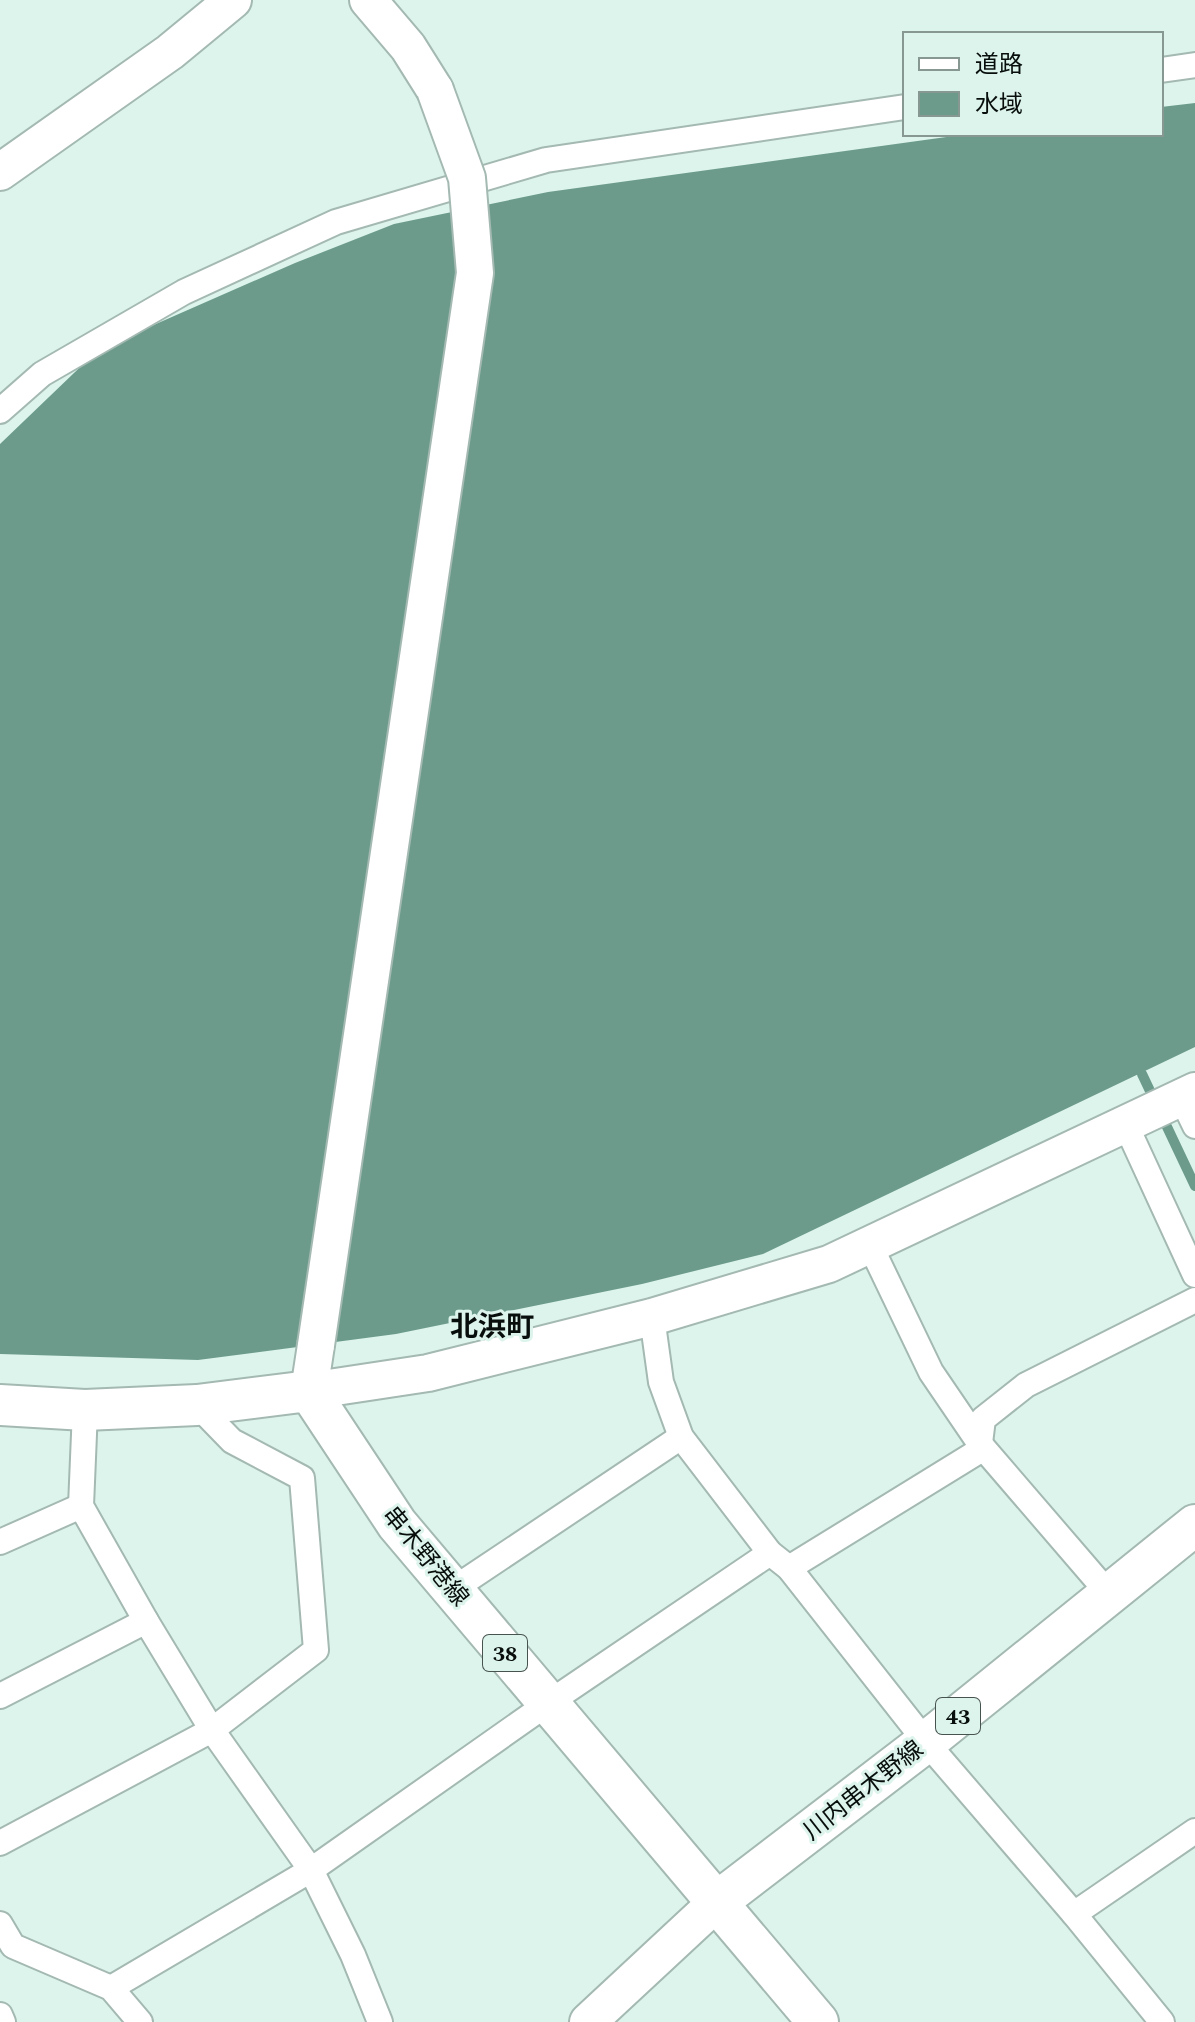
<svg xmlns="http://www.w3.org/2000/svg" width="1195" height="2022" font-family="Spectral,'Noto Sans JP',serif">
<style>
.water{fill:#6c9b8c}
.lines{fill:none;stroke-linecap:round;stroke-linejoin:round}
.stream{stroke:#6c9b8c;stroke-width:10}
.street-casing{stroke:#a3b9b1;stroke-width:28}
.secondary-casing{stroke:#a3b9b1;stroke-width:40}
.primary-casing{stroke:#a3b9b1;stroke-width:44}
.street{stroke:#fff;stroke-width:24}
.secondary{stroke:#fff;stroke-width:36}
.primary{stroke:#fff;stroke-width:40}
.secondary-bridge-casing{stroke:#a3b9b1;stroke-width:40;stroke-linecap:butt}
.secondary-bridge{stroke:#fff;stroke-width:36}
.labels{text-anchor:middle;stroke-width:6;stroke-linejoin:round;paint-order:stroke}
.shield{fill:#ddf4ec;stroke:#47534e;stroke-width:2}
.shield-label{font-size:22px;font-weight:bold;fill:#070e0b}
.street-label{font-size:24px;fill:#070e0b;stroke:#ddf4ec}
.quarter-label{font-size:28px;font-weight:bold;fill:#070e0b;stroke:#ddf4ec}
</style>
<rect width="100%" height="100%" fill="#ddf4ec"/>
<path class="water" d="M1195,103V1047L763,1254L642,1284L396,1334L198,1360L0,1354V444L99,349L295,263L394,224L548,192L968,134H1161V107Z"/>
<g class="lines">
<path class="stream" d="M1142,1074L1195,1186"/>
<defs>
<g id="street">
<path d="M1161,70L1195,65"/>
<path d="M0,411L42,374L184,292L336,222L546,160L905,107"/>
<path d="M1181,1097L1195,1126"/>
<path d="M1125,1123L1195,1275"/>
<path d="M870,1245L931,1372L980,1444L1109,1594"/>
<path d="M652,1317L661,1382L681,1437L770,1553L789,1568L926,1742L1074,1914L1162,2022"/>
<path d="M85,1410L81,1506L146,1621L212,1730L311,1870L353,1955L380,2022"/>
<path d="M0,1542L81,1506"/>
<path d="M789,1568L979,1451L983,1419L1026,1385L1195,1300"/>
<path d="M452,1590L681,1437"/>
<path d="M0,1696L146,1621"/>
<path d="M0,1843L212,1730L316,1650L302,1478L232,1441L197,1405"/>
<path d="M1074,1914L1195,1831"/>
<path d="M0,1924L13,1946L111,1988L140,2022"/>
<path d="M111,1988L311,1870L547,1704L770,1553"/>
<path d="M0,2015L3,2022"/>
</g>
<g id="secondary">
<path d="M368,0L408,47L435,90"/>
<path d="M0,172L170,52L233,0"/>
<path d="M316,1345L309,1391L428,1373L652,1317L829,1264L1195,1091"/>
<path d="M588,2022L717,1902"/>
</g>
<g id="primary">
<path d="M0,1405L85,1410L197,1405L309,1391L397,1524L818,2022"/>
<path d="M717,1902L926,1742L1195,1525"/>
</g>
</defs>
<use href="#street" class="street-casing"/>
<use href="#secondary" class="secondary-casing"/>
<use href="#primary" class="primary-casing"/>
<use href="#street" class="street"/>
<use href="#secondary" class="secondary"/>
<use href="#primary" class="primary"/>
<defs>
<path id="secondary-bridge" d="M316,1345L475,273L467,178L435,90"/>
</defs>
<use href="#secondary-bridge" class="secondary-bridge-casing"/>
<use href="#secondary-bridge" class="secondary-bridge"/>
</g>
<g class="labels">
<g class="shield">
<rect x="483" y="1635" width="44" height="36" rx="6"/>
<rect x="936" y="1698" width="44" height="36" rx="6"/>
</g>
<g class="shield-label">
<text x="505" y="1661">38</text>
<text x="958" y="1724">43</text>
</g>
<g class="street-label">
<text transform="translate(426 1556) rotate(51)" y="8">串木野港線</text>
<text transform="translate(863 1790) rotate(-38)" y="8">川内串木野線</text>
</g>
<g class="quarter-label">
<text x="492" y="1336">北浜町</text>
</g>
</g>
<rect x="903" y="32" width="260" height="104" fill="#ddf4ec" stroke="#879892" stroke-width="2"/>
<rect x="919" y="58" width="40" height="12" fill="#ffffff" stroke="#879892" stroke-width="2"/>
<text x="975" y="72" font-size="24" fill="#070e0b">道路</text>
<rect x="919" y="92" width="40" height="24" fill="#6c9b8c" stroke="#879892" stroke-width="2"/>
<text x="975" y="112" font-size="24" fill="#070e0b">水域</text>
</svg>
